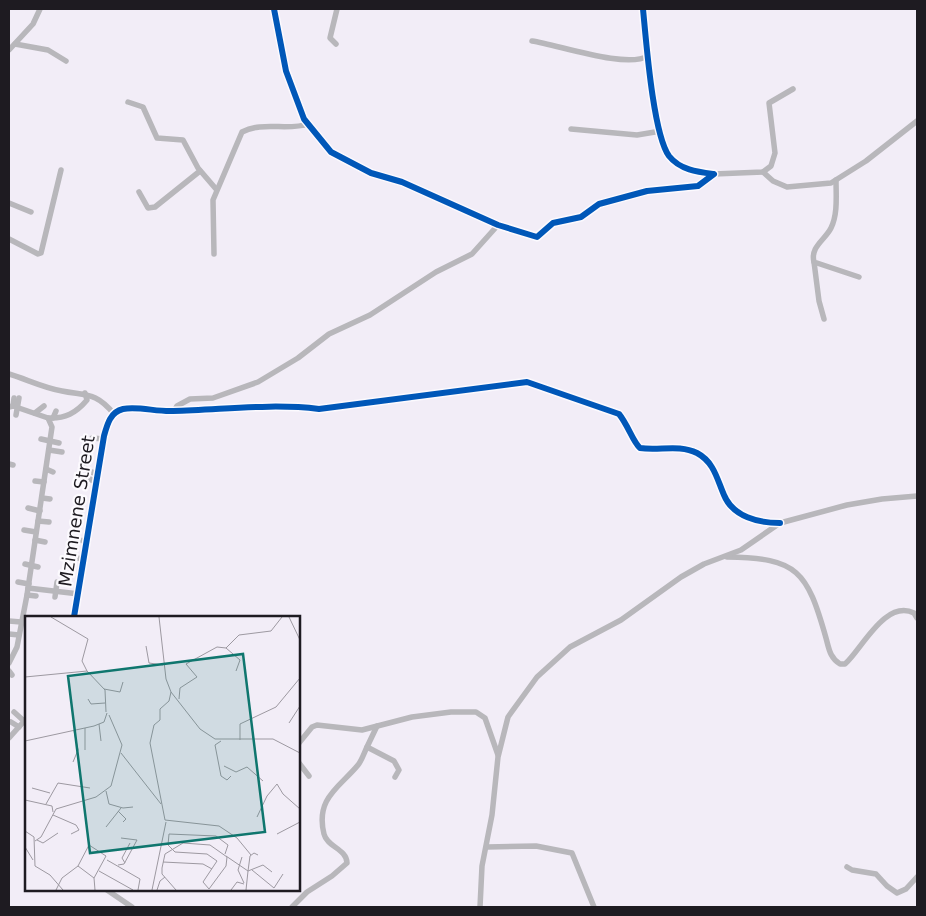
<svg xmlns="http://www.w3.org/2000/svg" width="926" height="916" font-family="'DejaVu Sans',sans-serif">
<style>
.lines{fill:none;stroke-linecap:round;stroke-linejoin:round}
.street{stroke:#b8b7bb;stroke-width:5.5}
.cycleway-casing{stroke:#fcfafe;stroke-width:9}
.cycleway{stroke:#0057b8;stroke-width:6}
.labels{text-anchor:middle;stroke-width:4.5;stroke-linejoin:round;paint-order:stroke}
.street-label{font-size:18px;fill:#1e1b21;stroke:#fcfafe}
.inset-road{fill:none;stroke:#9d99a1;stroke-width:1}
.view{fill:#0f766e;fill-opacity:0.15;stroke:#0f766e;stroke-width:2.5}
.inset-edge{fill:none;stroke:#1e1b21;stroke-width:2.5}
</style>
<rect width="100%" height="100%" fill="#f2edf7"/>
<g class="lines">
<g class="street">
<path d="M274,9L286,71L304,119L331,152L371,173L402,182L498,225L537,237L553,223L581,217L599,204L647,191L698,186L714,174C698,172 680,170 669,156C653,134 646,39 643,9"/>
<path d="M532,41C559,45 626,69 648,56"/>
<path d="M15,44L48,50L66,61"/>
<path d="M336,44L330,38L337,9"/>
<path d="M9,50L33,24L40,9"/>
<path d="M128,102L143,107L157,138L183,140L198,168L216,189"/>
<path d="M571,129L637,135L661,131"/>
<path d="M763,172L773,181L787,187L831,183L866,161L917,121"/>
<path d="M714,174L763,172L771,166L775,153L769,103L793,89"/>
<path d="M836,180C836,195 838,214 831,228C825,240 810,247 814,262L859,277"/>
<path d="M139,192L148,208L155,207L200,171"/>
<path d="M9,203L31,212"/>
<path d="M9,239L38,254L41,253L61,170"/>
<path d="M214,254L213,200L242,132C262,121 287,131 309,124"/>
<path d="M814,262L819,301L824,319"/>
<path d="M9,374C26,379 44,388 62,391C87,396 96,392 114,414"/>
<path d="M13,406L14,398"/>
<path d="M9,407L13,406L48,418L52,427L27,595L17,647L9,663"/>
<path d="M174,411L177,406L190,399L213,398L258,382L298,358L329,334L370,315L436,272L472,254L498,225"/>
<path d="M35,413L44,406"/>
<path d="M16,415L19,398"/>
<path d="M48,418C65,419 76,413 87,400L85,393"/>
<path d="M53,418L56,411"/>
<path d="M92,438L104,439"/>
<path d="M41,439L59,443"/>
<path d="M49,450L62,452"/>
<path d="M9,464L13,465"/>
<path d="M84,467L88,471L98,474"/>
<path d="M46,469L53,472"/>
<path d="M88,478L97,483"/>
<path d="M35,481L44,482"/>
<path d="M42,498L50,499"/>
<path d="M28,508L40,511"/>
<path d="M38,521L49,522"/>
<path d="M24,530L36,532"/>
<path d="M35,540L45,542"/>
<path d="M76,540L88,541"/>
<path d="M727,557C798,558 807,571 826,638C829,649 830,658 840,664H845C862,649 885,599 914,613L917,618"/>
<path d="M76,558L85,559"/>
<path d="M25,564L38,567"/>
<path d="M18,582L29,584"/>
<path d="M28,588L79,594"/>
<path d="M27,595L36,596"/>
<path d="M55,597L57,582"/>
<path d="M74,617L104,436C107,425 110,412 123,409C138,406 157,412 173,411C222,410 270,403 319,409L527,382L619,414C628,425 633,442 640,448C659,451 679,444 697,453C714,462 717,479 724,495C733,517 759,523 780,523"/>
<path d="M9,621L21,622"/>
<path d="M9,634L19,635"/>
<path d="M9,671L12,675"/>
<path d="M14,712L24,721"/>
<path d="M11,722L19,727"/>
<path d="M377,726L367,747L394,761L399,770L395,777"/>
<path d="M9,738L26,719"/>
<path d="M299,743L312,727L317,725L362,730L412,717L451,712H476L485,718L498,755"/>
<path d="M299,763L309,776"/>
<path d="M487,847L536,846L572,853L594,907"/>
<path d="M847,867L852,870L876,874L887,886L897,893L906,889L917,877"/>
<path d="M107,890L132,907"/>
<path d="M292,907L307,892L332,876L347,863C347,849 327,847 324,834C315,798 340,787 358,765C362,760 364,753 367,747"/>
<path d="M480,907L482,866L492,815L498,757L508,717L537,677L570,647L621,620L681,577L704,564L741,550L780,523L847,505L882,499L917,496"/>
</g>
<defs>
<g id="cycleway">
<path d="M274,9L286,71L304,119L331,152L371,173L402,182L498,225L537,237L553,223L581,217L599,204L647,191L698,186L714,174C698,172 680,170 669,156C653,134 646,39 643,9"/>
<path d="M74,617L104,436C107,425 110,412 123,409C138,406 157,412 173,411C222,410 270,403 319,409L527,382L619,414C628,425 633,442 640,448C659,451 679,444 697,453C714,462 717,479 724,495C733,517 759,523 780,523"/>
</g>
</defs>
<use href="#cycleway" class="cycleway-casing"/>
<use href="#cycleway" class="cycleway"/>
</g>
<g class="labels">
<g class="street-label">
<text transform="translate(77 511) rotate(-81)" y="6">Mzimnene Street</text>
</g>
</g>
<g transform="translate(25 616)">
<rect width="275" height="275" fill="#f2edf7"/>
<path class="inset-road" d="M26,1L63,23L57,45L62,55M134,1L141,63L146,76L175,113L190,123H248L275,137M264,1L275,24M121,30L124,47L138,49M201,32L214,19L246,15L257,1M0,61L62,55L80,74L81,96M79,73L95,76L98,66M146,76L144,85L135,93V104L129,109L125,127L140,204L194,210L212,222L226,239M63,83L66,88L80,87M154,83L155,72L172,61L161,48L192,31L201,32L215,44L211,55M264,107L275,90M74,108L76,125M215,124V108L251,91L275,62M0,125L69,110L79,106L82,97M196,125L190,129L196,160L202,164L206,160M60,134V112M96,137L136,188M48,146L53,134L49,115M199,150L211,156L222,151L238,165M7,172L25,177M81,175L84,188L98,192L108,191M0,184L27,190L28,196M21,188L33,167L65,172M93,195L101,203L98,206M28,199L51,209L54,214L46,218M232,201L242,180L252,168L258,178L275,193M81,211L96,192M0,215L9,221L10,250L25,259L38,274M252,218L275,206M12,224L18,227L33,217M10,225L16,221L31,193L71,181L86,170L97,129L84,99M0,231L8,244M201,240L223,255L225,240L229,237L233,239M217,241L213,254L219,267M82,244L115,263L113,274M138,246L178,248L187,253M100,247L97,242L105,227M93,249L99,248L112,224L96,222M53,250L64,229L81,240L69,262L70,274M227,254L249,272M74,255L108,274M249,272L258,258M184,273L178,266L192,245L182,238L150,236L143,229L144,218L191,220L203,229L200,238M31,274L37,262L53,250L69,262M127,274L141,206M132,274L135,265L140,261M151,274L137,258V252L140,238L158,227L185,229L202,241L201,250L184,273M206,274L212,266L219,268M221,274L223,255L238,249L247,256"/>
<path class="view" d="M218,38L240,216L65,237L43,60Z"/>
<rect width="275" height="275" class="inset-edge"/>
</g>
<rect width="926" height="916" fill="none" stroke="#1e1b21" stroke-width="20"/>
</svg>
